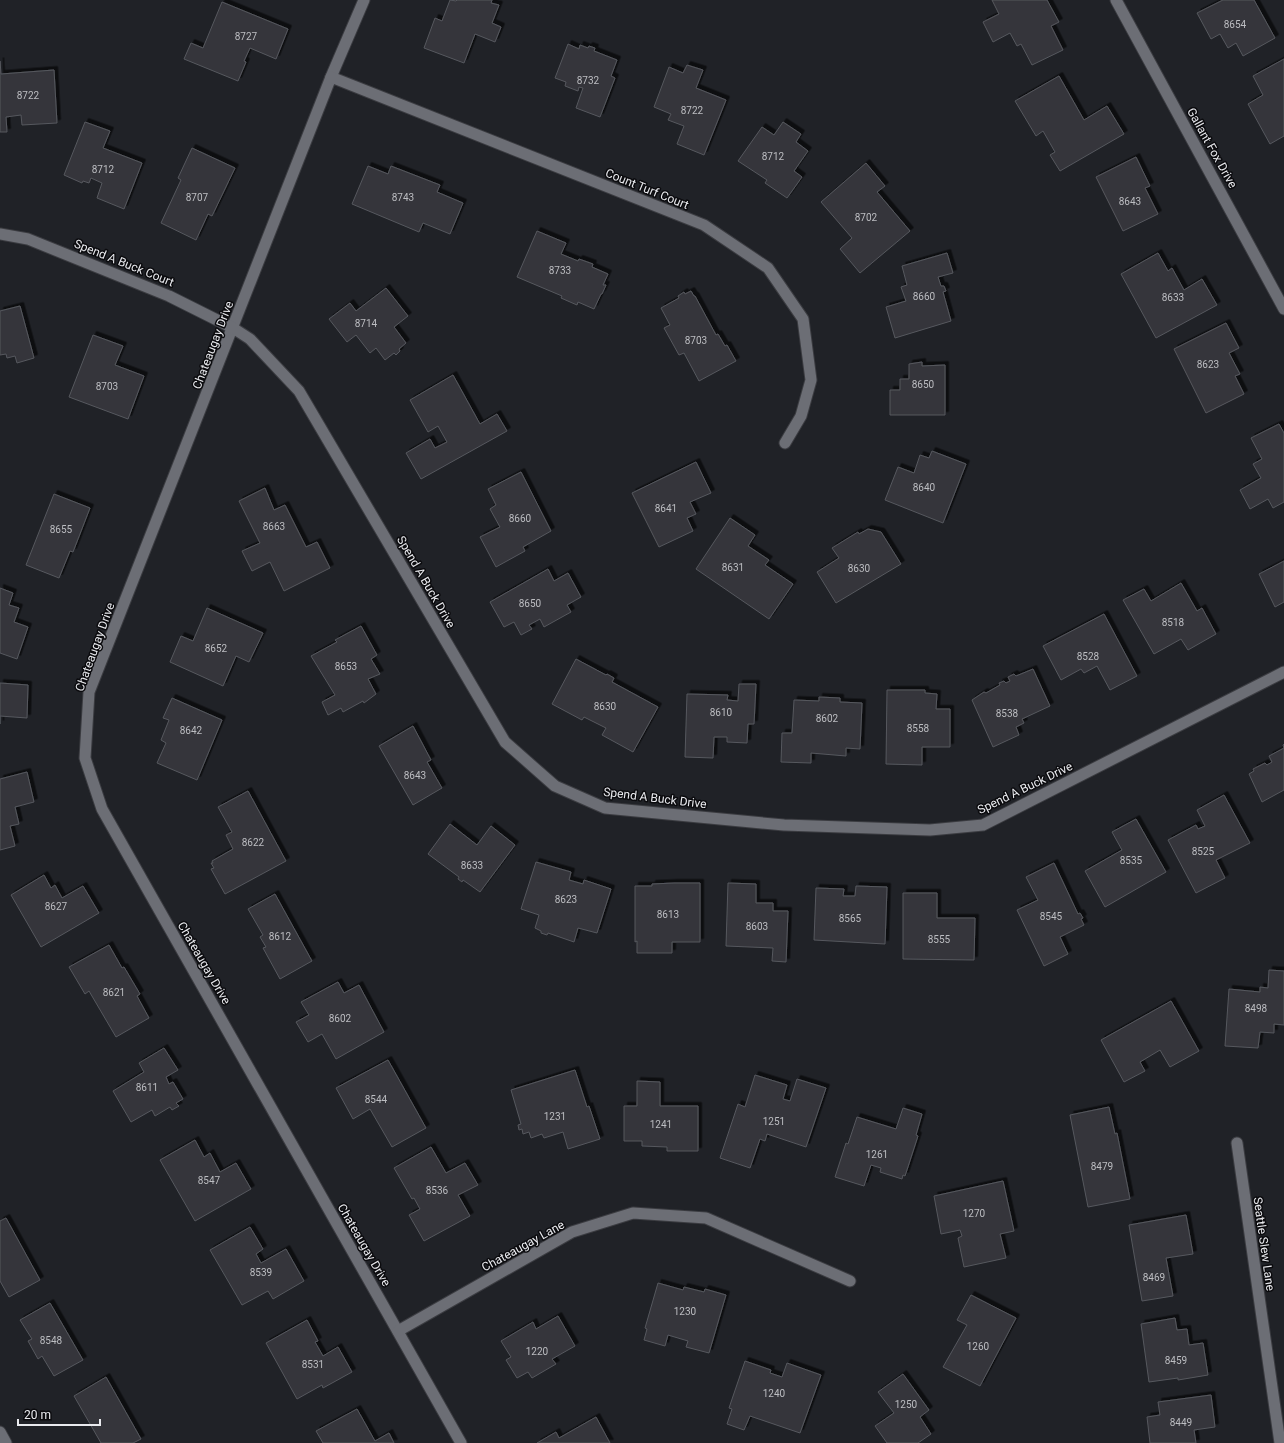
<svg xmlns="http://www.w3.org/2000/svg" width="1284" height="1443" font-family="Roboto,sans-serif">
<style>
.building{fill:#34353b;stroke:#56585e;filter:url(#shadow)}
.lines{fill:none;stroke-linecap:round;stroke-linejoin:round}
.minor-casing{stroke:#3b3c41;stroke-width:13}
.minor{stroke:#6c6e75;stroke-width:11}
.labels{text-anchor:middle;stroke-width:3;stroke-linejoin:round;paint-order:stroke}
.number-label{font-size:10px;fill:#bcbdc1}
.street-label{font-size:12px;fill:#e9eaee;stroke:#0b0b0e}
</style>
<defs>
<filter id="shadow"><feDropShadow dx="3.5" dy="-3.5" stdDeviation="0" flood-color="#0009"/></filter>
</defs>
<rect width="100%" height="100%" fill="#202227"/>
<g class="building">
<path d="M450,0L456,1L457,0H492L491,3L499,5L492,23L501,27L495,42L475,34L464,63L424,48L435,18L442,21Z"/>
<path d="M992,0H1047L1059,22L1051,26L1063,50L1032,65L1021,44L1017,46L1010,33L993,42L983,22L999,14Z"/>
<path d="M1223,0H1254L1275,38L1243,56L1236,43L1228,48L1220,34L1211,39L1197,13Z"/>
<path d="M222,2L288,29L276,59L250,48L244,61L246,62L238,81L184,59L191,43L203,48Z"/>
<path d="M568,44L579,49L580,45L588,48L589,46L595,48L594,51L617,60L611,76L615,78L600,117L576,108L583,88L579,87L578,91L565,86L566,82L555,78Z"/>
<path d="M1284,59V136L1270,144L1248,104L1263,95L1253,76Z"/>
<path d="M0,61L1,74L54,70L57,123L22,125L21,115L6,117L7,132H0Z"/>
<path d="M687,65L703,70L696,88L726,100L704,155L677,144L684,126L668,120L671,114L654,107L669,67L683,73Z"/>
<path d="M1059,76L1084,120L1107,106L1124,134L1060,171L1050,155L1055,152L1043,131L1036,136L1015,101Z"/>
<path d="M85,122L110,131L103,148L142,163L124,209L97,198L102,183L91,178L89,183L83,181L82,183L64,175Z"/>
<path d="M783,122L801,134L796,142L808,151L794,171L802,177L787,198L765,183L767,180L738,161L762,127L774,135Z"/>
<path d="M192,148L235,168L212,216L208,214L196,240L161,223L181,180L178,178Z"/>
<path d="M1136,157L1150,186L1145,188L1158,214L1123,231L1096,177Z"/>
<path d="M866,163L885,186L877,192L910,231L860,273L840,249L852,238L821,202Z"/>
<path d="M368,166L388,174L391,166L440,185L437,192L463,203L450,234L423,223L419,232L352,204Z"/>
<path d="M537,231L566,243L561,254L578,261L579,259L593,264L592,267L608,274L603,285H606L602,294H601L594,309L578,302L577,305L561,298L562,296L517,277Z"/>
<path d="M947,253L953,273L938,277L941,286H944L946,291L943,292L951,321L895,338L886,307L906,301L901,287L907,285L902,266Z"/>
<path d="M1158,253L1168,271L1172,268L1184,290L1202,279L1217,305L1156,338L1121,274Z"/>
<path d="M386,288L408,316L394,327L406,343L399,349L400,351L396,355L394,353L385,360L376,348L370,353L356,335L347,342L329,319L350,303L356,311Z"/>
<path d="M691,291L694,296H695L716,335L718,334L725,346L727,345L736,361L699,381L684,353L679,355L664,328L670,325L661,308L679,298L678,296L684,292L685,294Z"/>
<path d="M20,306L34,358L17,363L15,356L7,358L6,354L0,355V311Z"/>
<path d="M1226,323L1239,348L1229,353L1240,374L1235,376L1244,394L1206,413L1174,349Z"/>
<path d="M93,335L123,346L115,365L144,376L128,419L69,397Z"/>
<path d="M922,362V366L945,365V415H890V390H900V379H909V364Z"/>
<path d="M453,375L480,424L497,414L507,431L421,479L406,453L430,439L435,448L447,442L438,426L428,432L410,400Z"/>
<path d="M1279,424L1284,433V502L1273,508L1268,499L1250,509L1240,490L1261,478L1253,464L1262,459L1251,438Z"/>
<path d="M932,451L966,464L943,523L885,500L898,467L914,473L920,455L929,458Z"/>
<path d="M696,462L711,493L690,502L696,514L687,518L693,531L659,547L632,493Z"/>
<path d="M521,472L551,531L523,547L525,551L496,567L480,537L500,527L490,509L496,505L488,489Z"/>
<path d="M265,488L274,510L285,505L306,547L317,542L330,568L284,591L270,562L252,571L242,551L260,543L239,501Z"/>
<path d="M54,494L90,508L73,552L70,551L59,578L26,565Z"/>
<path d="M730,518L755,535L748,546L769,560L765,565L793,584L769,619L696,569Z"/>
<path d="M868,529L881,532L901,564L836,603L817,572L839,558L832,548L858,532L859,534Z"/>
<path d="M1284,561V602L1275,607L1259,574Z"/>
<path d="M548,569L554,581L568,573L581,597L567,605L571,612L544,627L540,619L529,625L532,629L521,635L514,622L504,627L490,602Z"/>
<path d="M1181,583L1197,611L1202,608L1216,634L1188,650L1181,639L1154,654L1123,600L1144,589L1151,601Z"/>
<path d="M0,588L13,593L9,605L19,608L14,622L28,627L17,659L0,653Z"/>
<path d="M207,608L263,633L249,662L236,656L223,686L170,662L181,636L193,641Z"/>
<path d="M1104,614L1137,676L1110,690L1097,666L1084,673L1081,669L1061,680L1043,646Z"/>
<path d="M361,626L377,655L371,659L380,674L368,679L376,694L364,703L363,701L343,712L341,708L328,715L322,702L335,695L311,656L337,642L335,640Z"/>
<path d="M576,659L606,675L607,674L614,678L612,682L658,707L633,752L602,735L606,728L584,717L582,720L552,704Z"/>
<path d="M1033,669L1050,706L1022,719L1024,723L1016,727L1019,735L993,747L972,700L984,692L986,693L1000,685L999,683L1004,681L1006,683L1010,681L1008,677L1014,674L1016,676Z"/>
<path d="M0,683L28,685L27,718L0,716V724Z"/>
<path d="M739,684H756L754,724H748L747,743L727,742V737H714L713,758L685,757L687,694L728,695L727,700L738,701Z"/>
<path d="M887,690H925V693L937,694L936,709H950V747H922V765L886,764Z"/>
<path d="M819,697L840,698V702L862,703L860,749L846,748V756L811,753V763L781,762L782,733H792L794,700L819,701Z"/>
<path d="M172,698L222,720L197,780L157,763L166,743L161,740L169,720L163,718Z"/>
<path d="M413,726L431,760L427,762L442,788L413,805L379,746Z"/>
<path d="M1284,744V790L1262,802L1249,774L1254,771L1253,769L1265,763L1267,765L1272,762L1269,756L1284,748L1283,745Z"/>
<path d="M27,772L34,802L15,807L19,824L10,826L15,846L0,850V779Z"/>
<path d="M248,791L286,861L225,894L211,869L214,868L211,863H213L212,861L233,849L226,835L232,832L218,807Z"/>
<path d="M1224,795L1250,843L1216,860L1225,878L1196,893L1168,840L1196,825L1198,829L1205,826L1197,810Z"/>
<path d="M1136,819L1166,872L1105,907L1085,871L1122,850L1112,832Z"/>
<path d="M450,824L477,845L491,826L515,845L480,892L463,880L462,882L458,879L459,877L428,854Z"/>
<path d="M536,862L571,872L569,880L583,884L584,880L611,889L597,933L578,928L574,942L548,933L547,935L541,933V931L535,928L539,915L521,909Z"/>
<path d="M1054,863L1078,914L1080,913L1083,918L1081,919L1084,925L1060,937L1068,954L1044,966L1017,910L1038,900L1026,877Z"/>
<path d="M44,875L51,888L55,885L62,898L83,886L99,913L41,947L11,895Z"/>
<path d="M674,883H700V942H672V953H637V941L635,942V886H652V884Z"/>
<path d="M728,883L756,884V903H773V911H788L786,962L772,961L773,948L726,946Z"/>
<path d="M856,886L887,887L885,944L814,940L816,888L844,889L843,896H855Z"/>
<path d="M903,893H937V918H975L974,960L903,959Z"/>
<path d="M275,894L312,961L280,979L263,948L266,947L260,937L263,935L248,909Z"/>
<path d="M109,945L122,968L124,967L140,994L137,996L149,1018L116,1037L89,991L85,994L69,967Z"/>
<path d="M1269,970L1284,971V1025L1274,1024V1033L1260,1032L1258,1048L1225,1046L1229,989L1260,992V987L1268,988Z"/>
<path d="M338,982L344,993L359,985L384,1032L336,1059L322,1034L308,1042L296,1022L309,1015L301,1002Z"/>
<path d="M1171,1001L1199,1051L1170,1067L1160,1050L1140,1062L1145,1071L1124,1082L1101,1040Z"/>
<path d="M164,1048L178,1070L166,1077L169,1084L173,1082L183,1099L176,1103L179,1106L172,1110L170,1107L155,1116L152,1110L131,1122L113,1091L144,1072L139,1063Z"/>
<path d="M388,1060L426,1128L392,1147L370,1109L353,1119L336,1088Z"/>
<path d="M575,1070L587,1107L589,1106L600,1139L568,1149L563,1132L544,1138L542,1134L531,1138L529,1132L523,1134L522,1129L519,1130L518,1125L521,1124L511,1090Z"/>
<path d="M755,1075L787,1085L783,1099L790,1101L797,1079L826,1088L806,1147L767,1134L765,1141L760,1139L750,1168L720,1158L738,1104L745,1107Z"/>
<path d="M637,1081L660,1082V1106H698V1151H667V1147L642,1146V1141H624V1106H637Z"/>
<path d="M1109,1107L1115,1134L1117,1133L1130,1199L1088,1207L1070,1115Z"/>
<path d="M903,1108L922,1114L916,1135L918,1136L905,1176L903,1175L902,1179L880,1172L881,1168L871,1165L864,1186L835,1177L846,1143L848,1144L857,1117L896,1129Z"/>
<path d="M195,1140L204,1157L210,1153L220,1172L236,1163L251,1189L195,1221L160,1160Z"/>
<path d="M431,1147L446,1173L465,1163L478,1185L458,1195L470,1216L424,1241L409,1215L420,1209L414,1198L412,1199L394,1168Z"/>
<path d="M1003,1181L1014,1231L1000,1234L1006,1258L964,1267L958,1238L962,1236L960,1230L941,1234L934,1196Z"/>
<path d="M1186,1215L1193,1254L1166,1258L1173,1296L1142,1301L1129,1225Z"/>
<path d="M6,1218L40,1280L9,1297L0,1281V1221Z"/>
<path d="M250,1227L263,1249L256,1254L261,1263L286,1249L304,1281L273,1299L268,1291L242,1305L210,1250Z"/>
<path d="M658,1283L683,1290L684,1287L704,1292L705,1289L726,1295L709,1353L686,1347L688,1341L668,1335L665,1346L644,1340L647,1329L645,1328Z"/>
<path d="M971,1295L1016,1318L980,1386L943,1367L967,1325L957,1320Z"/>
<path d="M50,1303L83,1360L54,1376L42,1356L38,1359L28,1341L32,1339L20,1320Z"/>
<path d="M558,1316L575,1346L552,1359L556,1364L532,1378L528,1372L517,1378L506,1360L511,1357L501,1341L533,1322L536,1329Z"/>
<path d="M1175,1318L1177,1330L1187,1329L1189,1345L1203,1343L1208,1375L1178,1380V1378L1149,1382L1141,1324Z"/>
<path d="M307,1320L318,1341L315,1342L323,1356L338,1347L352,1372L323,1388L322,1385L297,1399L266,1343Z"/>
<path d="M745,1361L771,1370L770,1373L782,1377L787,1363L821,1375L800,1433L750,1416L744,1430L727,1424L732,1409L729,1408Z"/>
<path d="M903,1374L929,1410L920,1417L931,1434L918,1443H887L875,1426L894,1413L878,1392Z"/>
<path d="M106,1377L141,1439L133,1443H101L74,1396Z"/>
<path d="M1211,1395L1215,1427L1194,1430L1196,1443H1150L1147,1417L1160,1415L1158,1402Z"/>
<path d="M357,1409L375,1441L389,1433L394,1443H323L316,1431Z"/>
<path d="M596,1417L610,1443H537L556,1432L559,1438Z"/>
</g>
<g class="lines">
<defs>
<g id="minor">
<path d="M364,0L331,77L89,692L85,758L102,809L461,1443"/>
<path d="M1116,0L1284,309"/>
<path d="M331,77L704,225L768,268L803,319L811,380L801,416L785,443"/>
<path d="M0,234L28,239L169,296L233,328L250,339L299,391L505,742L555,786L605,808L784,825L930,830L983,825L1284,672"/>
<path d="M1237,1143L1280,1443"/>
<path d="M398,1331L572,1232L633,1213L706,1218L850,1281"/>
<path d="M0,1432L6,1443"/>
</g>
</defs>
<use href="#minor" class="minor-casing"/>
<use href="#minor" class="minor"/>
</g>
<g class="labels">
<g class="number-label">
<text x="1235" y="28">8654</text>
<text x="246" y="40">8727</text>
<text x="588" y="84">8732</text>
<text x="28" y="99">8722</text>
<text x="692" y="114">8722</text>
<text x="773" y="160">8712</text>
<text x="103" y="173">8712</text>
<text x="197" y="201">8707</text>
<text x="403" y="201">8743</text>
<text x="1130" y="205">8643</text>
<text x="866" y="221">8702</text>
<text x="560" y="274">8733</text>
<text x="924" y="300">8660</text>
<text x="1173" y="301">8633</text>
<text x="366" y="327">8714</text>
<text x="696" y="344">8703</text>
<text x="1208" y="368">8623</text>
<text x="923" y="388">8650</text>
<text x="107" y="390">8703</text>
<text x="924" y="491">8640</text>
<text x="666" y="512">8641</text>
<text x="520" y="522">8660</text>
<text x="274" y="530">8663</text>
<text x="61" y="533">8655</text>
<text x="733" y="571">8631</text>
<text x="859" y="572">8630</text>
<text x="530" y="607">8650</text>
<text x="1173" y="626">8518</text>
<text x="216" y="652">8652</text>
<text x="1088" y="660">8528</text>
<text x="346" y="670">8653</text>
<text x="605" y="710">8630</text>
<text x="721" y="716">8610</text>
<text x="1007" y="717">8538</text>
<text x="827" y="722">8602</text>
<text x="918" y="732">8558</text>
<text x="191" y="734">8642</text>
<text x="415" y="779">8643</text>
<text x="253" y="846">8622</text>
<text x="1203" y="855">8525</text>
<text x="1131" y="864">8535</text>
<text x="472" y="869">8633</text>
<text x="566" y="903">8623</text>
<text x="56" y="910">8627</text>
<text x="668" y="918">8613</text>
<text x="1051" y="920">8545</text>
<text x="850" y="922">8565</text>
<text x="757" y="930">8603</text>
<text x="280" y="940">8612</text>
<text x="939" y="943">8555</text>
<text x="114" y="996">8621</text>
<text x="1256" y="1012">8498</text>
<text x="340" y="1022">8602</text>
<text x="147" y="1091">8611</text>
<text x="376" y="1103">8544</text>
<text x="555" y="1120">1231</text>
<text x="774" y="1125">1251</text>
<text x="661" y="1128">1241</text>
<text x="877" y="1158">1261</text>
<text x="1102" y="1170">8479</text>
<text x="209" y="1184">8547</text>
<text x="437" y="1194">8536</text>
<text x="974" y="1217">1270</text>
<text x="261" y="1276">8539</text>
<text x="1154" y="1281">8469</text>
<text x="685" y="1315">1230</text>
<text x="51" y="1344">8548</text>
<text x="978" y="1350">1260</text>
<text x="537" y="1355">1220</text>
<text x="1176" y="1364">8459</text>
<text x="313" y="1368">8531</text>
<text x="774" y="1397">1240</text>
<text x="906" y="1408">1250</text>
<text x="1181" y="1426">8449</text>
</g>
<g class="street-label">
<text transform="translate(1212 148) rotate(61)" y="4">Gallant Fox Drive</text>
<text transform="translate(647 189) rotate(22)" y="4">Count Turf Court</text>
<text transform="translate(124 263) rotate(22)" y="4">Spend A Buck Court</text>
<text transform="translate(213 345) rotate(-69)" y="4">Chateaugay Drive</text>
<text transform="translate(426 582) rotate(60)" y="4">Spend A Buck Drive</text>
<text transform="translate(95 647) rotate(-70)" y="4">Chateaugay Drive</text>
<text transform="translate(1025 788) rotate(-26)" y="4">Spend A Buck Drive</text>
<text transform="translate(655 798) rotate(7)" y="4">Spend A Buck Drive</text>
<text transform="translate(204 963) rotate(60)" y="4">Chateaugay Drive</text>
<text transform="translate(1264 1244) rotate(82)" y="4">Seattle Slew Lane</text>
<text transform="translate(364 1245) rotate(60)" y="4">Chateaugay Drive</text>
<text transform="translate(523 1246) rotate(-29)" y="4">Chateaugay Lane</text>
</g>
</g>
<path d="M18 1419v6h82v-6" fill="none" stroke="#e9eaee" stroke-width="2"/>
<text x="24" y="1419" font-size="12" fill="#e9eaee" stroke="#0b0b0e" stroke-width="3" paint-order="stroke">20 m</text>
</svg>
